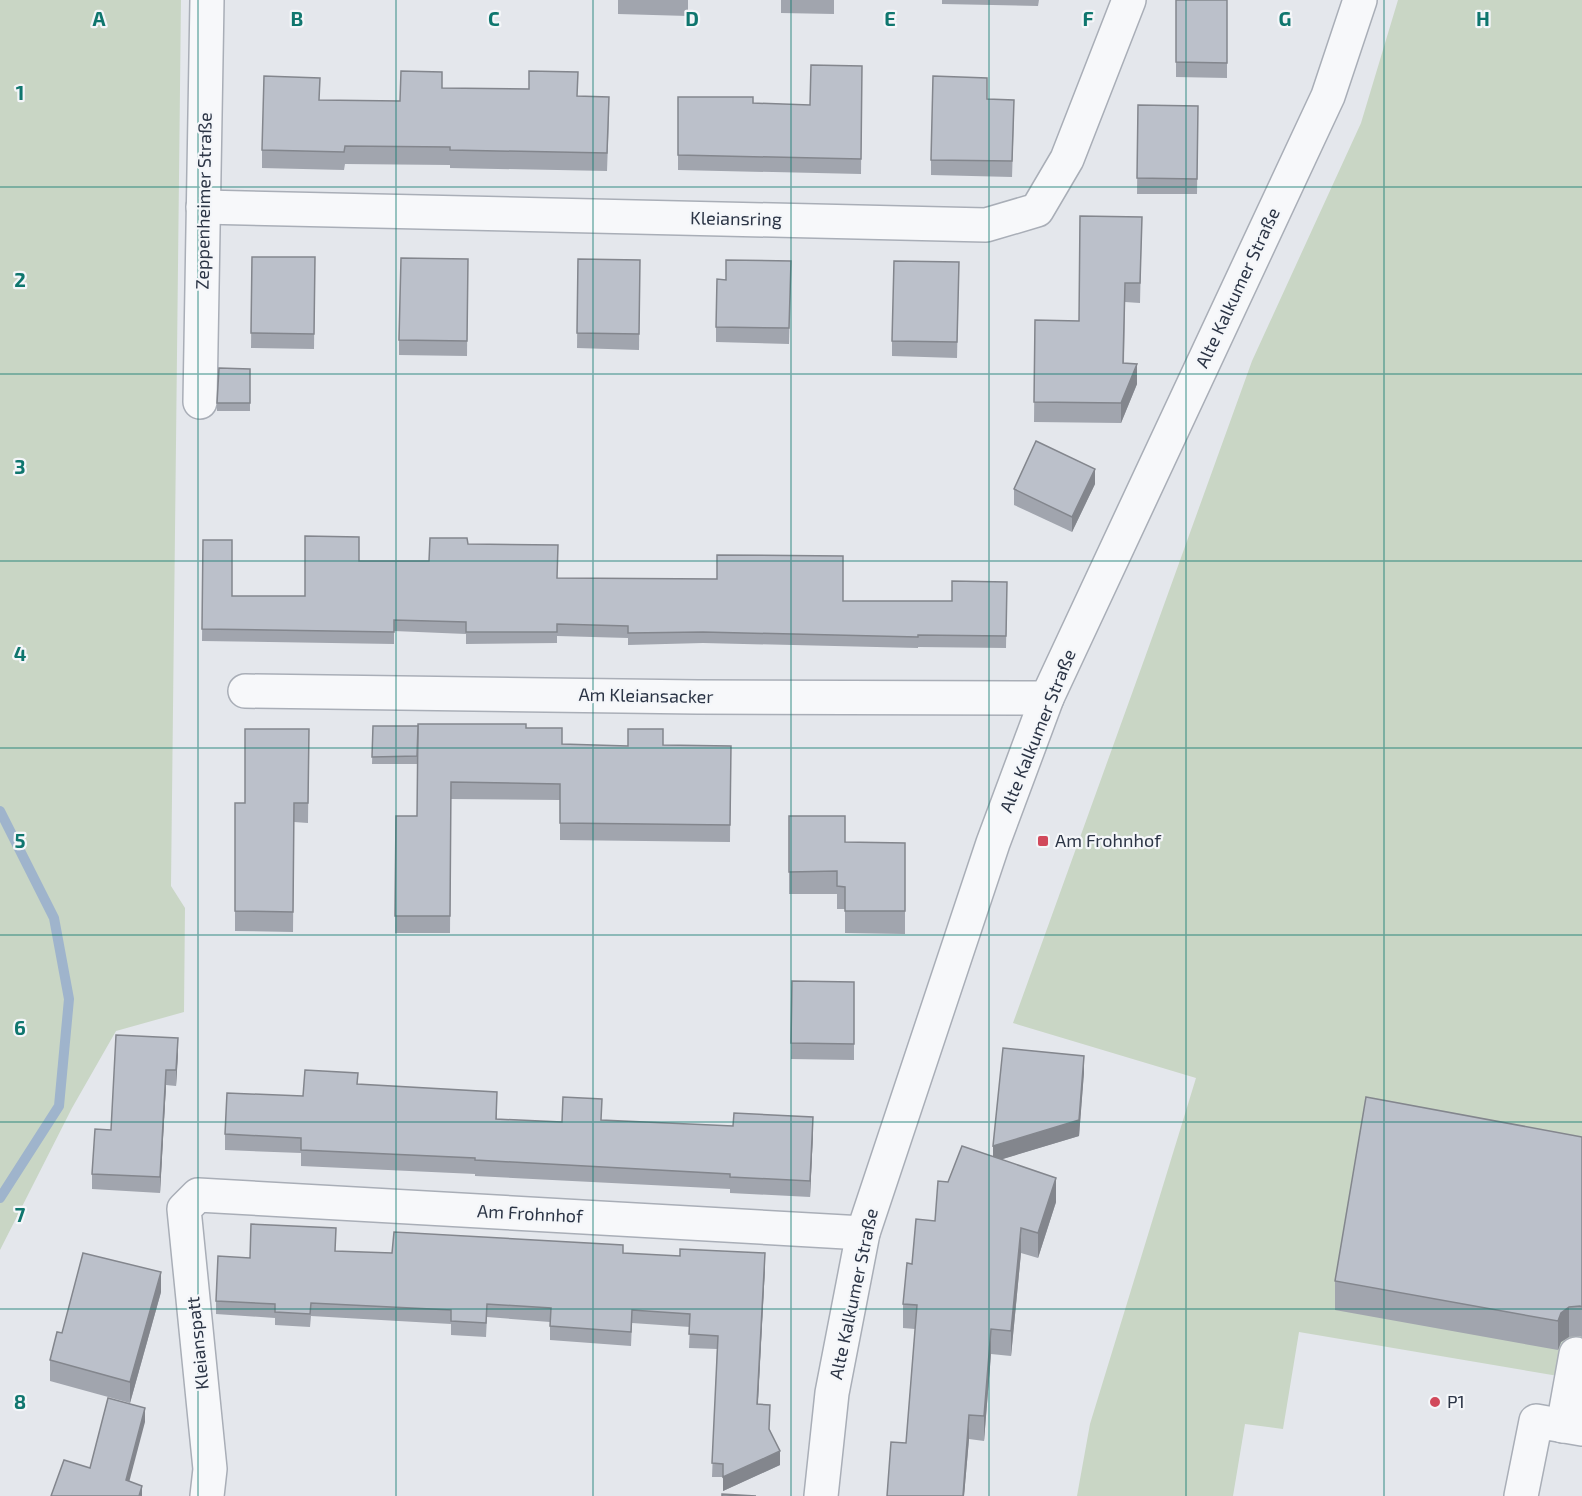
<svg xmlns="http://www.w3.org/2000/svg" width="1582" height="1496" font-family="'Exo 2',sans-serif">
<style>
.green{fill:#c9d6c5}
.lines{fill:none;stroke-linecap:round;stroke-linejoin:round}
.stream{stroke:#9fb4cc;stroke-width:10}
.minor-casing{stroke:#a9aeb7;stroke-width:36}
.minor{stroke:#f7f8fa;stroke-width:33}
.wall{fill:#a1a5ae}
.shaded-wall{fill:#83868d}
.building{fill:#bbc0ca;stroke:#83868d;stroke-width:1.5}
.grid{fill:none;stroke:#0f766e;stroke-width:1.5;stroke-opacity:0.55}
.poi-dot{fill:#d1495b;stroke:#f4f6f9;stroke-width:2}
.labels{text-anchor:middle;stroke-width:4.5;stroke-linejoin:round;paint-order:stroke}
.street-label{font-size:18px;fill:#2b3445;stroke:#f4f6f9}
.poi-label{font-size:18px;fill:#2b3445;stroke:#f4f6f9;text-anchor:start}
.grid-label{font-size:20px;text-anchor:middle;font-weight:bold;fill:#0f766e;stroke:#f4f6f9;stroke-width:4.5;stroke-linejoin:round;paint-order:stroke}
</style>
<rect width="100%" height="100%" fill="#e4e7ec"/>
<g class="green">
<path d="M0,0H181L171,886L185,908L184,1012L116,1031L72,1108L0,1250Z"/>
<path d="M1398,0H1582V1380L1299,1332L1283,1429L1245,1424L1233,1496H1077L1090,1424L1196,1078L1013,1023L1252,361L1361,123Z"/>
</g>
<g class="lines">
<path class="stream" d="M0,811L54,918L69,999L59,1106L0,1198"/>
<defs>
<g id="minor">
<path d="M203,207L986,225L1037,210L1067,159L1129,0"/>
<path d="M200,402L207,0"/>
<path d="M245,691L698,697L1047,698"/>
<path d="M1563,1426L1576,1354"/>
<path d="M207,1496L210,1469L184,1209L198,1195L863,1233"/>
<path d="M821,1496L832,1393L863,1233L993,843L1047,698L1328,96L1360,0"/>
<path d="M1521,1496L1536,1421L1582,1429"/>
</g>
</defs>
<use href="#minor" class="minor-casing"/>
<use href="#minor" class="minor"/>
</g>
<g class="wall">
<path d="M618,0H688V16L618,14Z"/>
<path d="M781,0H834V14L781,13Z"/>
<path d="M942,0H1039L1038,6L942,4Z"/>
<path d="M1176,0H1227V78L1176,77Z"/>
<path d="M862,66L861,174L678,170V97L753,103L810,105Z"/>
<path d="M442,88L578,96L609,115L607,171L450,168V165L345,164L344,170L262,168V150L320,100L400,101Z"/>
<path d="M987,100L1014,116L1012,177L931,175V160Z"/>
<path d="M1138,105L1198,106L1197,194H1137Z"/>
<path d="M1142,217L1140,303L1125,302L1124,363L1137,384L1121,423L1034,422L1035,320L1079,321Z"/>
<path d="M252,257H315L314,349L251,348Z"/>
<path d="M468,259L467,356L399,355V340Z"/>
<path d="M578,259L640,260L639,350L577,348Z"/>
<path d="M791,261L789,344L716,342V327L726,280Z"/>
<path d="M959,262L957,358L892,356V341Z"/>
<path d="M250,369V411H217V403Z"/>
<path d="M1095,484L1072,532L1014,505V489Z"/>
<path d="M203,540L232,596H305L359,561H429L468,544L557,578L843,601H952L1007,582L1006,648L918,647V648L703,643L628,645V638L557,636V643L466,644V634L394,631V644L202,641Z"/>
<path d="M418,724L526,728L562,744L628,746L663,745L731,746L730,842L560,840V800L451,799L450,933H395L396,816H417Z"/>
<path d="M373,726H418L417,764H372Z"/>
<path d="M309,729L308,823L294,822L293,932L235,931V803H245Z"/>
<path d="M789,816L845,842L905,843V934L845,933V909H837V894H789Z"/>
<path d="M792,981L854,982V1060L791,1059Z"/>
<path d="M178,1054L176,1086L166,1085L160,1193L92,1189V1174L111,1130Z"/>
<path d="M1084,1072L1079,1136L1002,1159L1056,1202L1038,1258L1021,1253L1011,1356L991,1354L984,1441L969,1439L964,1496H887L906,1443L915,1329L903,1328V1304L912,1264L935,1221L948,1182L993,1156Z"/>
<path d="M358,1084L497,1108V1119L562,1122L602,1120L813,1133L810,1197L730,1193V1189L475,1176V1174L301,1166V1153L225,1150V1134L303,1096Z"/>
<path d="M1582,1137V1337L1580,1336L1569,1337L1561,1342L1558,1350L1335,1310V1281Z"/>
<path d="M336,1251L392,1253H623L765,1267L758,1404L770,1430L780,1465L723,1491V1477H712L717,1349L689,1348L690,1327L632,1323L631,1346L550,1340V1322L487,1317L486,1337L451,1335V1324L311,1316L310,1327L275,1325V1318L216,1314V1301L250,1258Z"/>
<path d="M161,1292L130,1403L50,1381V1360L62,1333Z"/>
</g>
<g class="shaded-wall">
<path d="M1137,364V384L1121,423V403Z"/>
<path d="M1095,469V484L1072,532V517Z"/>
<path d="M178,1038V1054L176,1086V1070Z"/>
<path d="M1084,1056V1072L1079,1136L993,1162V1146Z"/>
<path d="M166,1070V1085L160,1193V1177Z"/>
<path d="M813,1117V1133L810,1197V1181Z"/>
<path d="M1056,1178V1202L1038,1258V1233Z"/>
<path d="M1021,1228V1253L1011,1356V1331Z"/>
<path d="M765,1253V1267L757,1418V1404Z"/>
<path d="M161,1272V1292L130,1403V1382Z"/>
<path d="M1569,1307V1337L1561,1342L1558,1350V1321L1561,1313Z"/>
<path d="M991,1329V1354L984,1441V1416Z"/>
<path d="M145,1408V1422L126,1494V1480Z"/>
<path d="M969,1415V1439L964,1496H963Z"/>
<path d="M780,1451V1465L723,1491V1477Z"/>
<path d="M142,1486V1496H139Z"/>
</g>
<g class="building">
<path d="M1176,0H1227V63L1176,62Z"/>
<path d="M811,65L862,66L861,159L678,155V97H753V103L810,105Z"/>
<path d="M401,71L442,72V88L529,89V71L578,72L577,96L609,97L607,153L450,150V147L345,146L344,152L262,150L264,76L320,78L319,100L400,101Z"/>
<path d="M933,76L987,78V99L1014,100L1012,161L931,160Z"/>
<path d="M1138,105L1198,106L1197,179L1137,178Z"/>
<path d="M1080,216L1142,217L1140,283H1125L1123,363L1137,364L1121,403L1034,402L1035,320L1079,321Z"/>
<path d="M252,257H315L314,334L251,333Z"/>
<path d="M401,258L468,259L467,341L399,340Z"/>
<path d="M578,259L640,260L639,334L577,333Z"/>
<path d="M726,260L791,261L789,328L716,327L717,279L726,280Z"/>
<path d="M894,261L959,262L957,342L892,341Z"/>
<path d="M219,368L250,369V403H217Z"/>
<path d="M1036,441L1095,469L1072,517L1014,489Z"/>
<path d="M305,536L359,537V561H429L430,538H467L468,544L558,545L557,578L717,579V555L843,556V601H952V581L1007,582L1006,636L918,635V637L703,632L628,633V626L557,624V632H466V622L394,620V632L202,629L203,540H232V596H305Z"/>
<path d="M418,724H526V728H562V744L628,746V729H663V745L731,746L730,825L560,823V784L451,782L450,916H395L396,816H417Z"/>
<path d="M373,726H418L417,756L372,757Z"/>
<path d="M245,729H309L308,803H294L293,912L235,911V803H245Z"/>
<path d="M789,816H845V842L905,843V911H845V887L837,886V871L789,872Z"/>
<path d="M792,981L854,982V1044L791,1043Z"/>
<path d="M116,1035L178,1038L176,1070H166L160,1177L92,1174L95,1129L111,1130Z"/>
<path d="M1003,1048L1084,1056L1079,1120L993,1146Z"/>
<path d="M305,1070L358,1073L357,1084L497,1092L496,1119L562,1122L563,1097L602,1099L601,1120L733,1126L734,1113L813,1117L810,1181L730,1177V1174L475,1160V1158L301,1150V1138L225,1134L227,1093L303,1096Z"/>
<path d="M1366,1097L1582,1137V1307L1580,1306L1569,1307L1561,1313L1558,1321L1335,1281Z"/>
<path d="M962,1146L1056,1178L1038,1233L1021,1228L1011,1331L991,1329L984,1416L969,1415L963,1496H887L891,1442L906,1443L917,1305L903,1304L907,1263L912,1264L916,1219L935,1221L938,1181L948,1182Z"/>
<path d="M251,1224L336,1228L335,1251L392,1253L394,1232L623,1245V1253L680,1256V1249L765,1253L757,1404L770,1405L769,1429L780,1451L723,1477V1464L712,1463L718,1336L689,1334L690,1314L632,1310L631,1332L550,1326L551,1308L487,1304L486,1323L451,1321V1310L311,1303L310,1314L275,1312V1304L216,1301L218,1256L250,1258Z"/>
<path d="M83,1253L161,1272L130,1382L50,1360L57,1332L62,1333Z"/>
<path d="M108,1398L145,1408L126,1480L142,1486L139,1496H51L64,1460L90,1468Z"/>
<path d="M722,1494L756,1496H722Z"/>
</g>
<path class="grid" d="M198,0V1496M396,0V1496M593,0V1496M791,0V1496M989,0V1496M1186,0V1496M1384,0V1496M0,187H1582M0,374H1582M0,561H1582M0,748H1582M0,935H1582M0,1122H1582M0,1309H1582"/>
<g class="poi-dot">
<rect x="1037" y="835" width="12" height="12" rx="3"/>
<circle cx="1435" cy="1402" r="6"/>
</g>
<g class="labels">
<g class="street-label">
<text transform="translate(204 201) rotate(-89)" y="6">Zeppenheimer Straße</text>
<text transform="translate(736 219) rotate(1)" y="6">Kleiansring</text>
<text transform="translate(1238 288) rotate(-65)" y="6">Alte Kalkumer Straße</text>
<text transform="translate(646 696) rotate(1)" y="6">Am Kleiansacker</text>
<text transform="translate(1038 731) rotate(-68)" y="6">Alte Kalkumer Straße</text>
<text transform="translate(530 1214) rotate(3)" y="6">Am Frohnhof</text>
<text transform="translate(854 1294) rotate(-78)" y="6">Alte Kalkumer Straße</text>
<text transform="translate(198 1343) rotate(-96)" y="6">Kleianspatt</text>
</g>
<g class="poi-label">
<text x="1055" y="847">Am Frohnhof</text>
<text x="1447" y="1408">P1</text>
</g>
</g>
<g class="grid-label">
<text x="99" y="26">A</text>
<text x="297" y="26">B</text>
<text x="494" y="26">C</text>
<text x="692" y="26">D</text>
<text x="890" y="26">E</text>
<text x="1088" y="26">F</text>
<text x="1285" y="26">G</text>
<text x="1483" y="26">H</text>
<text x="20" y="100">1</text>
<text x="20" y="287">2</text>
<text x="20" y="474">3</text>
<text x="20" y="661">4</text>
<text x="20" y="848">5</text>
<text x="20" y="1035">6</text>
<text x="20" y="1222">7</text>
<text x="20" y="1409">8</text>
</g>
</svg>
